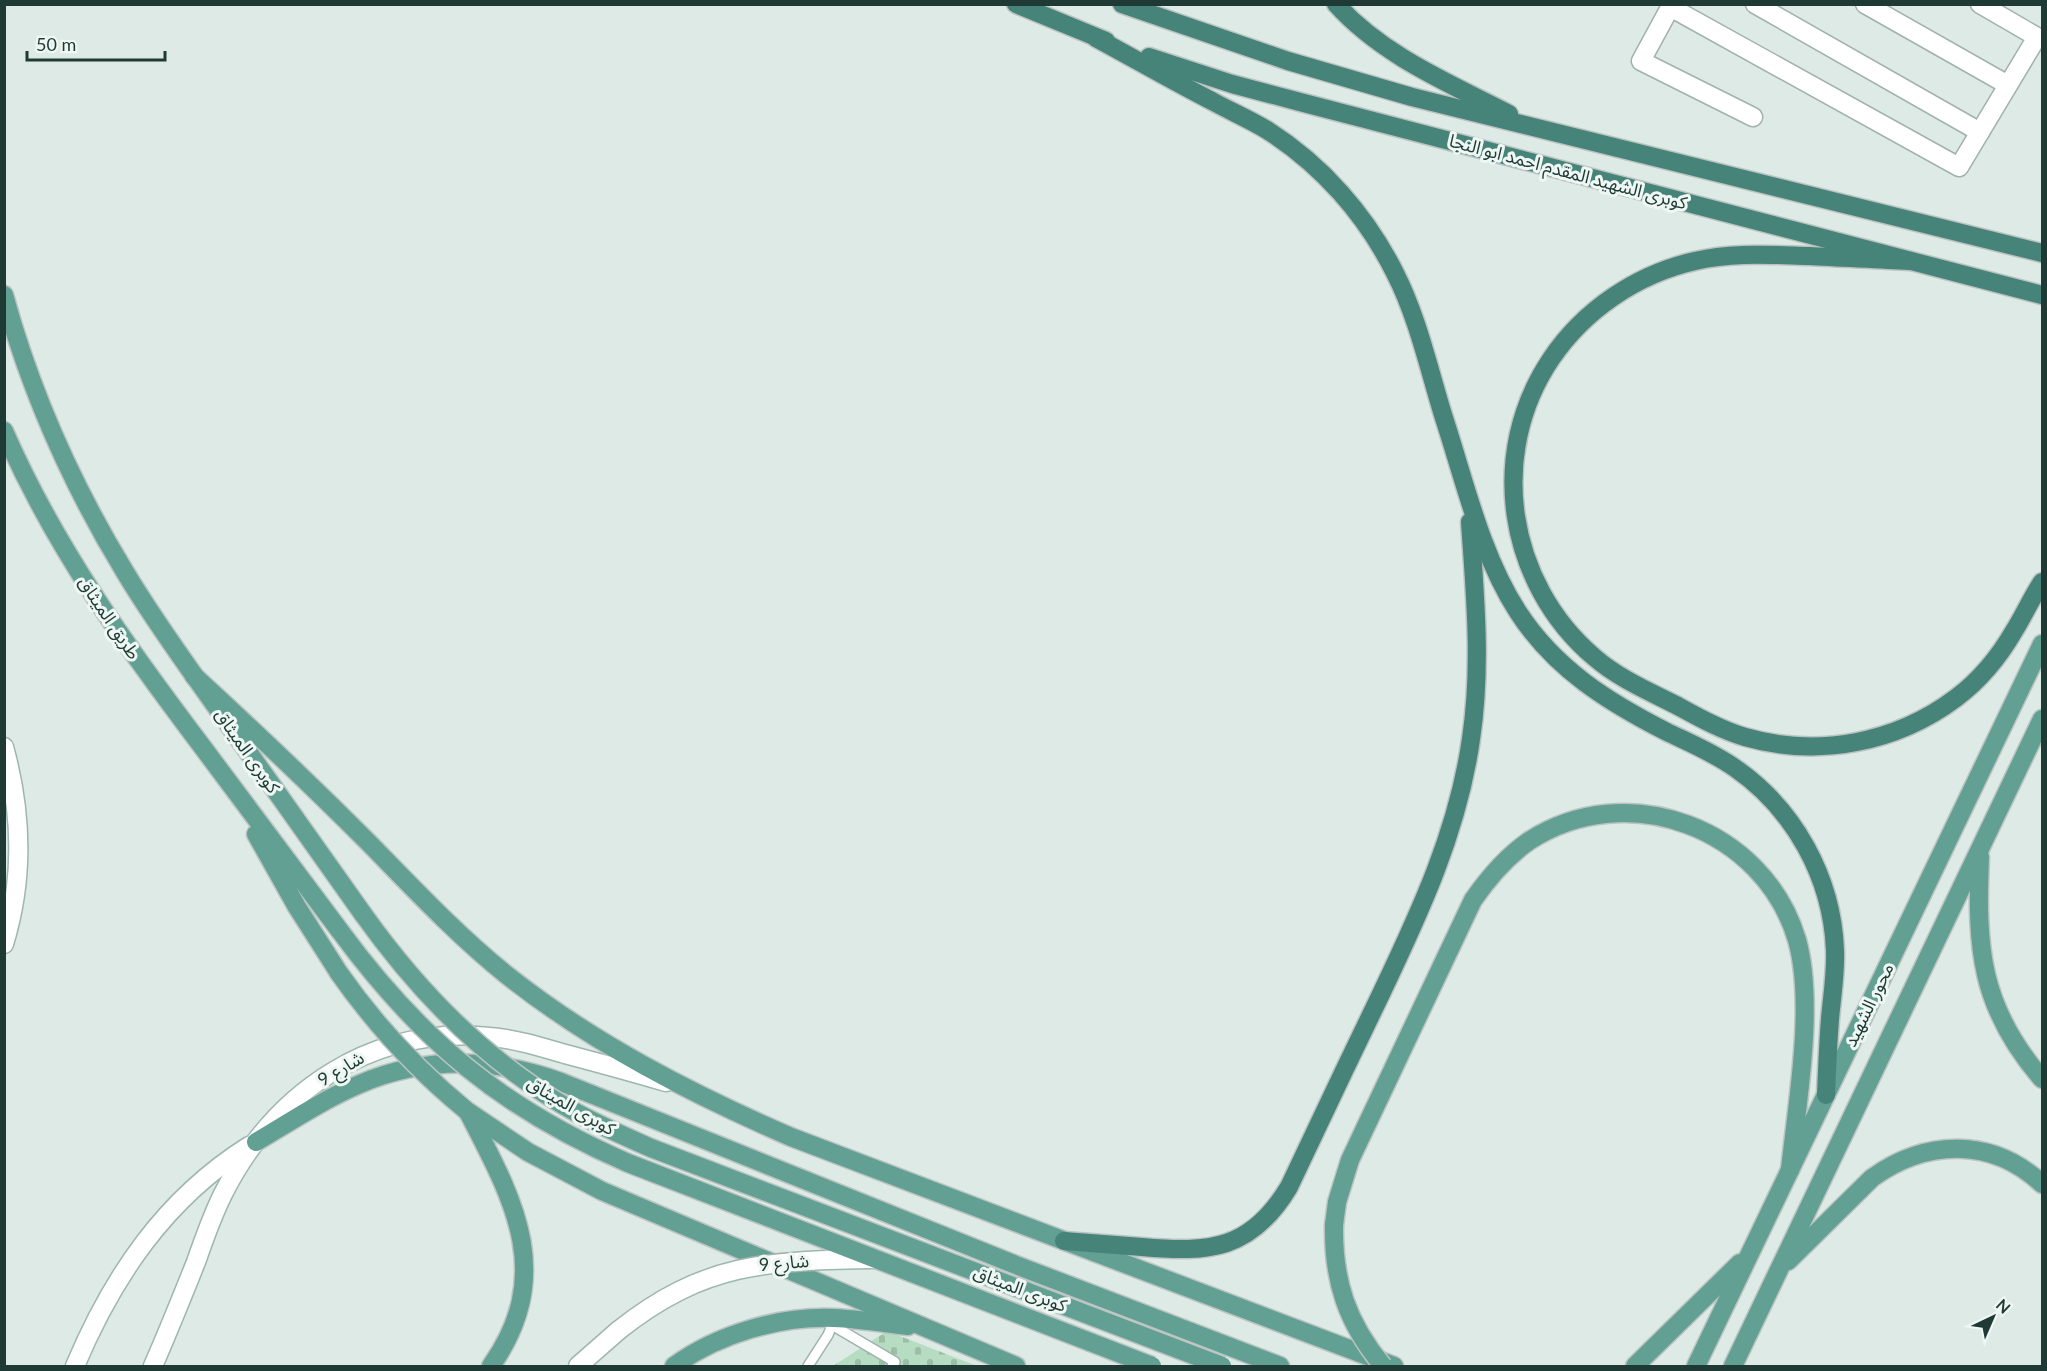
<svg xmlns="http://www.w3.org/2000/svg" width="2047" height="1371" font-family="Lato,'Noto Sans Arabic',sans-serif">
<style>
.cemetery{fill:url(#cemetery-stones)}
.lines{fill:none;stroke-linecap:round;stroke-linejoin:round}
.service-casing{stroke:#a1b2ac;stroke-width:12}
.minor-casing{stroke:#a1b2ac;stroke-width:21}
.secondary-casing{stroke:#9db6ae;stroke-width:21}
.primary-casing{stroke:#bcc4c2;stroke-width:21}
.trunk-casing{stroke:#bcc4c2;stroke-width:21}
.service{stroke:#fff;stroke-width:9}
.minor{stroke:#fff;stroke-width:18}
.secondary{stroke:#fff;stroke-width:18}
.primary{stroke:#61a093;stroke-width:18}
.trunk{stroke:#468378;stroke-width:18}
.secondary-bridge-casing{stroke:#9db6ae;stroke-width:21;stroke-linecap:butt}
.primary-bridge-casing{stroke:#bcc4c2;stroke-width:21;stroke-linecap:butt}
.secondary-bridge{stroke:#fff;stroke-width:18}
.primary-bridge{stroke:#61a093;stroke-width:18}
.labels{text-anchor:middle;stroke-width:6;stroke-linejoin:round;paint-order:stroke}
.street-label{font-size:18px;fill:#1f3a34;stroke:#eef7f3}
</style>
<defs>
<pattern id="cemetery-stones" width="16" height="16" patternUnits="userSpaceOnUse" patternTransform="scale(1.5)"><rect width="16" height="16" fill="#b6dcc2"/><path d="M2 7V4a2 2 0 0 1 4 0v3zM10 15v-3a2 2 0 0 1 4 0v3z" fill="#9cbea7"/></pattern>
</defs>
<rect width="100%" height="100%" fill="#deeae5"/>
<path class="cemetery" d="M887,1331L977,1366H833Z"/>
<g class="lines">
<defs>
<g id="service">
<path d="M832,1325L895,1362L892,1366"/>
<path d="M808,1366L828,1335L834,1320"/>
</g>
<g id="minor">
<path d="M1672,4L1641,61L1753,117"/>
<path d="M1755,4L1980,132"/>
<path d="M1865,4L2008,85"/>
<path d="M1670,7L1959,167L2037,37L1980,4"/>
</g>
<g id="secondary">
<path d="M4,747C22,812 24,879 4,944"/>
<path d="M75,1366C113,1276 165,1199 249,1146"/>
<path d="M153,1366C168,1332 182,1297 196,1262C204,1239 212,1216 223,1194C275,1091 372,1025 490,1037C516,1039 541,1047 565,1054C599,1063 632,1072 666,1082"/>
<path d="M578,1366L619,1330"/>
</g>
<g id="primary">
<path d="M4,295C31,393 72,485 125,572C156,624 192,672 227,722C272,786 317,850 363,914"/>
<path d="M4,431C56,550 127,647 204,749C250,810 295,871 340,931"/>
<path d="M194,676C253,730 311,785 368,842C413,888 458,936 508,976C594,1044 692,1094 791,1137L1394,1366"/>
<path d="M256,834L297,907L339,973"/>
<path d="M1980,857C1976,948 1980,1007 2042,1079"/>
<path d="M467,1111L528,1152L602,1191L1016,1366"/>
<path d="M468,1112C513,1199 556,1274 491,1366"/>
<path d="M256,1142C290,1122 324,1099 360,1084C424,1056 496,1058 561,1082L1016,1265L1280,1366"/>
<path d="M1334,1225L1337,1202L1350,1160L1473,900C1489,877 1506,857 1529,841C1627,777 1764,828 1797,940C1815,1004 1797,1104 1790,1170"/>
<path d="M1788,1261L1872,1178C1926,1139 1992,1137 2042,1184"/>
<path d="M674,1366C718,1334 779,1316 834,1318C859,1319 883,1323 908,1326"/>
<path d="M1635,1366L1740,1263"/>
<path d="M1696,1366L2042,644"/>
<path d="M1733,1366L2042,719"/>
</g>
<g id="trunk">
<path d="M1016,4L1106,41"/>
<path d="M1122,4L1288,61L1412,97L2042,253"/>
<path d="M1336,4C1383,56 1449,83 1509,114"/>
<path d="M1096,38C1135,59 1173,81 1212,101C1230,111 1249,119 1267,130C1322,165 1366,215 1395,273C1418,318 1429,370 1444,418C1465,482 1481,555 1518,612C1555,669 1608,702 1667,732C1690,743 1714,753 1735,768C1794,809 1832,877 1835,950C1836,973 1832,996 1830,1019C1828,1044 1827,1070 1826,1095"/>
<path d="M1149,57L1232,84L1300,102L2042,295"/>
<path d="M1910,261C1877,259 1843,258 1809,256C1771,255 1732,252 1695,261C1637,274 1584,310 1551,359C1487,454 1507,583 1594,657C1618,678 1648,691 1676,705C1698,717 1721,730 1745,737C1818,758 1896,743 1956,698C1980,680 1999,657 2014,631C2024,615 2032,597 2042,582"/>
<path d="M1064,1241C1090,1243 1116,1245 1142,1247C1210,1253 1251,1250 1289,1187C1319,1123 1350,1058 1381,994C1420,912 1458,831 1471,739C1482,666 1475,594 1470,522"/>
</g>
</defs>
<use href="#service" class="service-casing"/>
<use href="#minor" class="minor-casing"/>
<use href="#secondary" class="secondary-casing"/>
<use href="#primary" class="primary-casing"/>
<use href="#trunk" class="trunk-casing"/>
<use href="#service" class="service"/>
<use href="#minor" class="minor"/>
<use href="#secondary" class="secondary"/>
<use href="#primary" class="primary"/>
<use href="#trunk" class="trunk"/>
<defs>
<path id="secondary-bridge" d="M619,1330C706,1261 770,1261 876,1259"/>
<g id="primary-bridge">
<path d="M363,914C420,994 489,1065 577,1113C601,1126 626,1137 651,1148L1222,1366"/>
<path d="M340,931C421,1041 503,1109 628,1163L1152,1366"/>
<path d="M339,973C376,1026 417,1070 467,1111"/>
<path d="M1334,1225C1333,1281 1347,1323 1383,1366"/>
</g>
</defs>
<use href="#secondary-bridge" class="secondary-bridge-casing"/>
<use href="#primary-bridge" class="primary-bridge-casing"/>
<use href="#secondary-bridge" class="secondary-bridge"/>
<use href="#primary-bridge" class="primary-bridge"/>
</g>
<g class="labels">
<g class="street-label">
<text transform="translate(1568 172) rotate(15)" y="6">كوبرى الشهيد المقدم احمد ابو النجا</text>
<text transform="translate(109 618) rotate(56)" y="6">طريق الميثاق</text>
<text transform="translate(247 751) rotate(55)" y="6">كوبرى الميثاق</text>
<text transform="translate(1869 1005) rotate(-64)" y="6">محور الشهيد</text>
<text transform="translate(341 1069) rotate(-31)" y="6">شارع 9</text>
<text transform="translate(571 1106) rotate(30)" y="6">كوبرى الميثاق</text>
<text transform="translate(784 1263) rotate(-5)" y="6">شارع 9</text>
<text transform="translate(1020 1289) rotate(21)" y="6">كوبرى الميثاق</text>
</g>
</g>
<rect width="2047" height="1371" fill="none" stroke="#1f3a34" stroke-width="12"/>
<g transform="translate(1993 1317) rotate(44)" stroke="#eef7f3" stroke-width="4.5" paint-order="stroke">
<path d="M0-4.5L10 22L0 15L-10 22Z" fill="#1f3a34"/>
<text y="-9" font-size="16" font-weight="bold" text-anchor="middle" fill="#1f3a34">N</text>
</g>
<path d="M27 51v9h138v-9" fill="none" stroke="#1f3a34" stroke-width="3"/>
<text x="36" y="51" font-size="18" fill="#1f3a34" stroke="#eef7f3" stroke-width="4.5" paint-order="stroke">50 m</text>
</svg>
